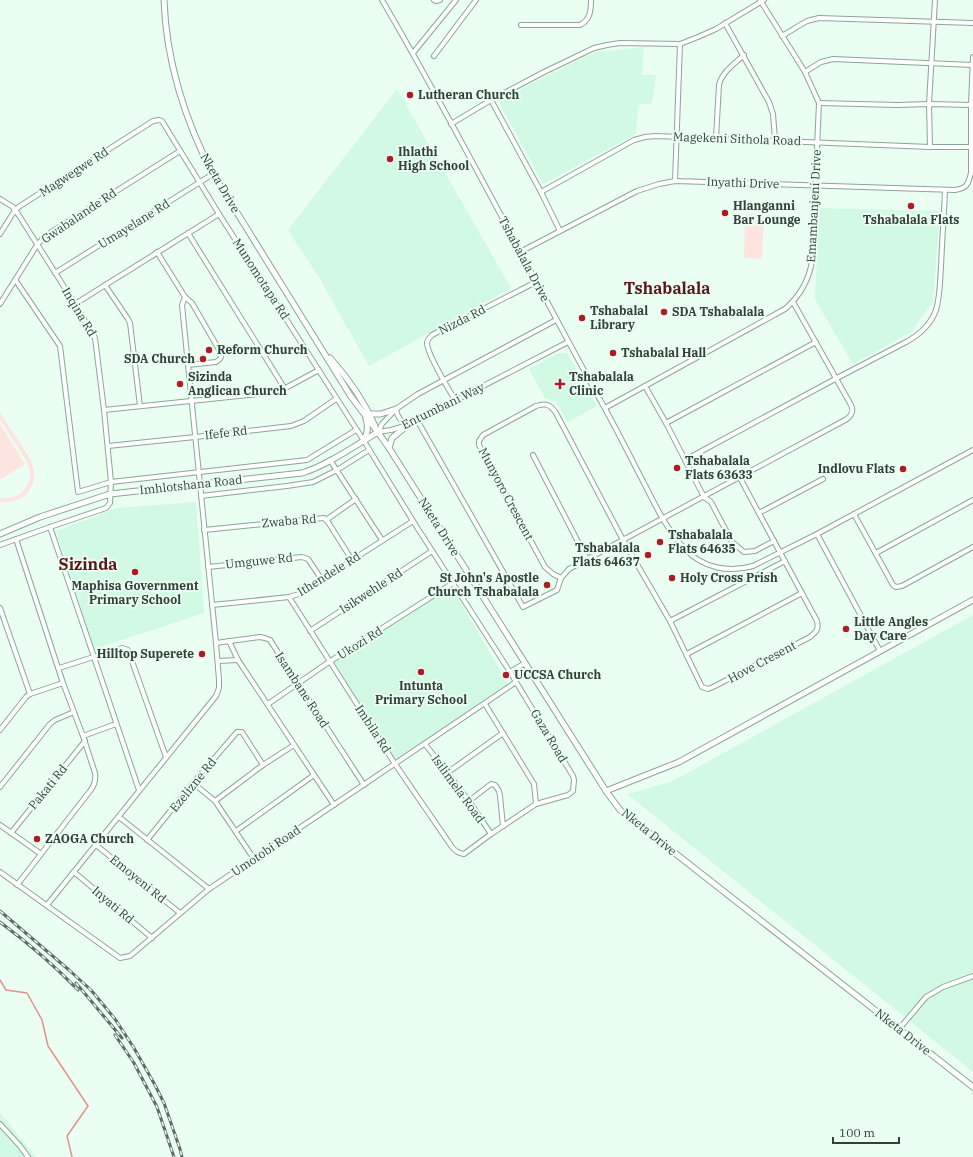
<svg xmlns="http://www.w3.org/2000/svg" width="973" height="1157" font-family="'IBM Plex Serif',serif">
<style>
.built{fill:#d1f9e3}
.green{fill:#fee4e1}
.lines{fill:none;stroke-linecap:round;stroke-linejoin:round}
.stream{stroke:#e3928b;stroke-width:1.5}
.minor-casing{stroke:#89a796;stroke-width:6}
.tertiary-casing{stroke:#89a796;stroke-width:7}
.minor{stroke:#fff;stroke-width:4}
.tertiary{stroke:#fff;stroke-width:5}
.rail-casing{stroke:#5e6c64;stroke-width:3}
.rail{stroke:#eafef2;stroke-width:1.5;stroke-dasharray:4.5;stroke-linecap:butt}
.poi-dot{fill:#ae1b25;stroke:#eafef2;stroke-width:1.5}
.labels{text-anchor:middle;stroke-width:4;stroke-linejoin:round;paint-order:stroke}
.poi-label{font-size:12px;font-weight:bold;fill:#334039;stroke:#eafef2;text-anchor:start}
.street-label{font-size:12px;fill:#334039;stroke:#eafef2}
.district-label{font-size:16px;font-weight:bold;fill:#5c1717;stroke:#eafef2}
</style>
<rect width="100%" height="100%" fill="#eafef2"/>
<g class="built">
<path d="M644,47L642,75H656L652,103L638,105L636,134L543,184L499,102L527,86L583,58L597,52Z"/>
<path d="M397,89L511,288L369,366L317,274L288,230Z"/>
<path d="M819,208L940,211L933,302L911,332L853,364L815,299Z"/>
<path d="M559,353H567L597,406L568,422L556,402L545,398L529,369Z"/>
<path d="M196,502L204,613L94,649L56,531L117,508Z"/>
<path d="M451,587L508,683L396,761L334,662Z"/>
<path d="M973,615V1072L627,794L671,782Z"/>
<path d="M0,1113L36,1157H0Z"/>
</g>
<g class="green">
<path d="M745,214L764,215L762,259L744,258Z"/>
<path d="M0,412C6,422 12,431 19,441C29,457 44,476 26,494C19,501 10,503 0,502V498C8,499 17,497 23,491C38,475 26,460 17,446C11,437 6,429 0,420Z"/>
<path d="M0,424L25,464L0,480Z"/>
</g>
<g class="lines">
<path class="stream" d="M0,980L6,990L27,993L42,1020L48,1046L88,1106L67,1136L72,1157"/>
<defs>
<g id="minor">
<path d="M382,0C460,133 529,271 603,405C618,432 632,460 646,487C657,509 668,531 685,549C703,568 728,573 753,566L817,534L973,450"/>
<path d="M434,0L436,1L440,0"/>
<path d="M725,23L769,102L773,114L775,140"/>
<path d="M521,25H580C590,20 591,11 591,0"/>
<path d="M782,36L807,21L819,18L973,23"/>
<path d="M413,53L456,0"/>
<path d="M434,56L476,0"/>
<path d="M805,72L821,62L833,59L973,65"/>
<path d="M491,100L541,192L560,231"/>
<path d="M819,103L898,105L929,104L971,105"/>
<path d="M451,124L491,100L544,72L594,48L607,45L620,43L680,44L698,37L716,29L764,0"/>
<path d="M716,138L719,85C722,72 734,64 744,55"/>
<path d="M930,147L929,104L935,0"/>
<path d="M971,173V105L973,57"/>
<path d="M675,181L680,44"/>
<path d="M541,192L634,140L645,137L656,136L930,147H970"/>
<path d="M0,199L13,207L18,214L75,304L95,338L104,410L111,482L110,503L106,508L50,527L0,545"/>
<path d="M188,233L285,389"/>
<path d="M0,234L15,210L20,206L153,121L159,120L162,121L219,214L364,441L413,521L510,672"/>
<path d="M520,252L637,191L659,184L675,181L955,190C967,188 968,185 971,173H973"/>
<path d="M55,273L213,174"/>
<path d="M16,281L60,346L78,492L111,482L307,460L356,430"/>
<path d="M105,285L128,319L130,323L140,406"/>
<path d="M185,297L192,303L221,353C222,358 220,359 216,362L188,365"/>
<path d="M0,304L37,245L45,236L180,151"/>
<path d="M75,304L219,214"/>
<path d="M645,386L666,423L704,497L711,502L732,542L744,552L755,551L774,541"/>
<path d="M455,400C449,390 427,353 427,343C427,340 429,338 432,335L536,282"/>
<path d="M605,408L785,309C800,296 809,280 812,261L819,103L805,72L760,0"/>
<path d="M396,409C397,417 401,422 408,425"/>
<path d="M104,410L278,392L319,370"/>
<path d="M417,420L523,607L557,590L561,578L569,569L847,419C852,415 854,411 851,405L793,302"/>
<path d="M666,423L816,342"/>
<path d="M378,432L382,424L396,409L418,394L556,320"/>
<path d="M378,432L391,430L408,425L568,342"/>
<path d="M108,446L195,437L291,426L304,421L336,399"/>
<path d="M533,455L587,559"/>
<path d="M330,460L382,540"/>
<path d="M685,460L837,378L908,341C920,334 931,324 936,310C940,297 940,281 941,267C942,241 944,216 945,190"/>
<path d="M201,496L287,486L313,482L337,470L369,450"/>
<path d="M759,513L823,479"/>
<path d="M854,514L893,585L896,587L902,586L973,547"/>
<path d="M326,520L356,499"/>
<path d="M50,527L139,790"/>
<path d="M204,530L324,518L328,522L352,560"/>
<path d="M817,534L880,651"/>
<path d="M16,539L63,683L83,736L95,773C96,780 95,785 90,791L17,885"/>
<path d="M876,553L973,500"/>
<path d="M208,567L302,557L308,559L322,580"/>
<path d="M561,578L553,574L545,567L479,445V441L483,435L536,406C546,403 550,404 556,413L623,540L670,621L702,687L708,689L713,687L810,637C816,632 819,630 817,621L740,478"/>
<path d="M289,597L395,764L452,847C456,852 459,853 464,854L491,834L536,804L561,797L568,795L573,791L574,780L573,776L516,682"/>
<path d="M212,605L289,597L299,594L413,521"/>
<path d="M0,608L30,694"/>
<path d="M670,621L785,561"/>
<path d="M310,631L432,551"/>
<path d="M229,641L238,660L334,805"/>
<path d="M216,643L260,637L265,638L270,640L364,785"/>
<path d="M687,654L802,593"/>
<path d="M218,661L238,660"/>
<path d="M59,668L122,648L128,650L166,757"/>
<path d="M268,704L329,662L453,583"/>
<path d="M485,704L534,784L536,804"/>
<path d="M0,730L26,697L30,694L63,683"/>
<path d="M83,736L116,724"/>
<path d="M425,744L469,801L491,834"/>
<path d="M447,773L503,733"/>
<path d="M193,783L215,801L254,859"/>
<path d="M0,787L50,724L55,720L74,712"/>
<path d="M215,801L263,765L294,745"/>
<path d="M469,801L491,784L495,785L499,791L500,796L503,826"/>
<path d="M119,817L209,889"/>
<path d="M0,825L41,854"/>
<path d="M236,831L314,775"/>
<path d="M11,833L85,741"/>
<path d="M147,840L193,783L237,732H242L263,765"/>
<path d="M96,845L180,913"/>
<path d="M0,872L120,958L130,956L209,889L516,682L510,672L525,663"/>
<path d="M74,872L152,938"/>
<path d="M47,905L216,696L219,688V680L216,643L182,305L185,297L157,252"/>
<path d="M899,1029L926,997L943,987L973,976"/>
<path d="M0,1124L20,1146L28,1157"/>
</g>
<g id="tertiary">
<path d="M164,0C166,60 185,121 213,174L350,395C363,413 377,430 389,448L606,791L620,810L973,1087"/>
<path d="M330,358C348,378 364,401 375,426"/>
<path d="M370,414H381L396,409"/>
<path d="M364,441C367,433 369,427 366,419"/>
<path d="M389,448L392,438L408,425"/>
<path d="M0,534L40,517L110,494L302,473C326,466 356,445 378,432"/>
<path d="M606,791L679,762L973,600"/>
</g>
</defs>
<use href="#minor" class="minor-casing"/>
<use href="#tertiary" class="tertiary-casing"/>
<use href="#minor" class="minor"/>
<use href="#tertiary" class="tertiary"/>
<defs>
<g id="rail">
<path d="M0,911L69,970L91,990L115,1019L134,1048L155,1085L164,1103L180,1149L182,1157"/>
<path d="M0,922C28,943 54,965 78,990"/>
<path d="M76,983L122,1038"/>
<path d="M115,1035L134,1063L157,1107L174,1157"/>
</g>
</defs>
<use href="#rail" class="rail-casing"/>
<use href="#rail" class="rail"/>
</g>
<g class="poi-dot">
<circle cx="410" cy="95" r="4"/>
<circle cx="390" cy="159" r="4"/>
<circle cx="911" cy="206" r="4"/>
<circle cx="725" cy="213" r="4"/>
<circle cx="664" cy="312" r="4"/>
<circle cx="582" cy="318" r="4"/>
<circle cx="209" cy="350" r="4"/>
<circle cx="613" cy="353" r="4"/>
<circle cx="203" cy="359" r="4"/>
<circle cx="180" cy="384" r="4"/>
<path d="M558 378h4v4h4v4h-4v4h-4v-4h-4v-4h4z"/>
<circle cx="677" cy="468" r="4"/>
<circle cx="903" cy="469" r="4"/>
<circle cx="660" cy="542" r="4"/>
<circle cx="648" cy="555" r="4"/>
<circle cx="135" cy="572" r="4"/>
<circle cx="672" cy="578" r="4"/>
<circle cx="547" cy="585" r="4"/>
<circle cx="846" cy="629" r="4"/>
<circle cx="202" cy="654" r="4"/>
<circle cx="421" cy="672" r="4"/>
<circle cx="506" cy="675" r="4"/>
<circle cx="37" cy="839" r="4"/>
</g>
<g class="labels">
<g class="poi-label">
<text x="418" y="99">Lutheran Church</text>
<text x="398" y="156">Ihlathi<tspan x="398" dy="14">High School</tspan></text>
<text x="733" y="210">Hlanganni<tspan x="733" dy="14">Bar Lounge</tspan></text>
<text x="911" y="224" text-anchor="middle">Tshabalala Flats</text>
<text x="590" y="315">Tshabalal<tspan x="590" dy="14">Library</tspan></text>
<text x="672" y="316">SDA Tshabalala</text>
<text x="217" y="354">Reform Church</text>
<text x="621" y="357">Tshabalal Hall</text>
<text x="195" y="363" text-anchor="end">SDA Church</text>
<text x="188" y="381">Sizinda<tspan x="188" dy="14">Anglican Church</tspan></text>
<text x="569" y="381">Tshabalala<tspan x="569" dy="14">Clinic</tspan></text>
<text x="685" y="465">Tshabalala<tspan x="685" dy="14">Flats 63633</tspan></text>
<text x="895" y="473" text-anchor="end">Indlovu Flats</text>
<text x="668" y="539">Tshabalala<tspan x="668" dy="14">Flats 64635</tspan></text>
<text x="640" y="552" text-anchor="end">Tshabalala<tspan x="640" dy="14">Flats 64637</tspan></text>
<text x="539" y="582" text-anchor="end">St John's Apostle<tspan x="539" dy="14">Church Tshabalala</tspan></text>
<text x="680" y="582">Holy Cross Prish</text>
<text x="135" y="590" text-anchor="middle">Maphisa Government<tspan x="135" dy="14">Primary School</tspan></text>
<text x="854" y="626">Little Angles<tspan x="854" dy="14">Day Care</tspan></text>
<text x="194" y="658" text-anchor="end">Hilltop Superete</text>
<text x="514" y="679">UCCSA Church</text>
<text x="421" y="690" text-anchor="middle">Intunta<tspan x="421" dy="14">Primary School</tspan></text>
<text x="45" y="843">ZAOGA Church</text>
</g>
<g class="street-label">
<text transform="translate(737 139) rotate(2)" y="4">Magekeni Sithola Road</text>
<text transform="translate(74 172) rotate(-33)" y="4">Magwegwe Rd</text>
<text transform="translate(220 183) rotate(60)" y="4">Nketa Drive</text>
<text transform="translate(743 183) rotate(2)" y="4">Inyathi Drive</text>
<text transform="translate(814 206) rotate(-87)" y="4">Emambanjeni Drive</text>
<text transform="translate(79 216) rotate(-34)" y="4">Gwabalande Rd</text>
<text transform="translate(134 224) rotate(-32)" y="4">Umayelane Rd</text>
<text transform="translate(524 259) rotate(62)" y="4">Tshabalala Drive</text>
<text transform="translate(261 279) rotate(57)" y="4">Munomotapa Rd</text>
<text transform="translate(79 312) rotate(59)" y="4">Inqina Rd</text>
<text transform="translate(462 320) rotate(-27)" y="4">Nizda Rd</text>
<text transform="translate(443 406) rotate(-26)" y="4">Entumbani Way</text>
<text transform="translate(226 433) rotate(-7)" y="4">Ifefe Rd</text>
<text transform="translate(191 485) rotate(-6)" y="4">Imhlotshana Road</text>
<text transform="translate(506 494) rotate(62)" y="4">Munyoro Crescent</text>
<text transform="translate(289 521) rotate(-5)" y="4">Zwaba Rd</text>
<text transform="translate(439 527) rotate(58)" y="4">Nketa Drive</text>
<text transform="translate(259 561) rotate(-6)" y="4">Umguwe Rd</text>
<text transform="translate(329 574) rotate(-32)" y="4">Ithendele Rd</text>
<text transform="translate(371 591) rotate(-33)" y="4">Isikwehle Rd</text>
<text transform="translate(360 643) rotate(-32)" y="4">Ukozi Rd</text>
<text transform="translate(762 662) rotate(-28)" y="4">Hove Cresent</text>
<text transform="translate(302 690) rotate(57)" y="4">Isambane Road</text>
<text transform="translate(373 729) rotate(57)" y="4">Imbila Rd</text>
<text transform="translate(549 736) rotate(59)" y="4">Gaza Road</text>
<text transform="translate(193 785) rotate(-51)" y="4">Ezelizne Rd</text>
<text transform="translate(48 787) rotate(-51)" y="4">Pakati Rd</text>
<text transform="translate(458 789) rotate(54)" y="4">Isilimela Road</text>
<text transform="translate(649 832) rotate(39)" y="4">Nketa Drive</text>
<text transform="translate(266 851) rotate(-34)" y="4">Umotobi Road</text>
<text transform="translate(138 879) rotate(39)" y="4">Emoyeni Rd</text>
<text transform="translate(113 905) rotate(40)" y="4">Inyati Rd</text>
<text transform="translate(903 1032) rotate(38)" y="4">Nketa Drive</text>
</g>
<g class="district-label">
<text x="667" y="294">Tshabalala</text>
<text x="88" y="570">Sizinda</text>
</g>
</g>
<path d="M833 1137v6h66v-6" fill="none" stroke="#334039" stroke-width="2"/>
<text x="839" y="1137" font-size="12" fill="#334039" stroke="#eafef2" stroke-width="3" paint-order="stroke">100 m</text>
</svg>
